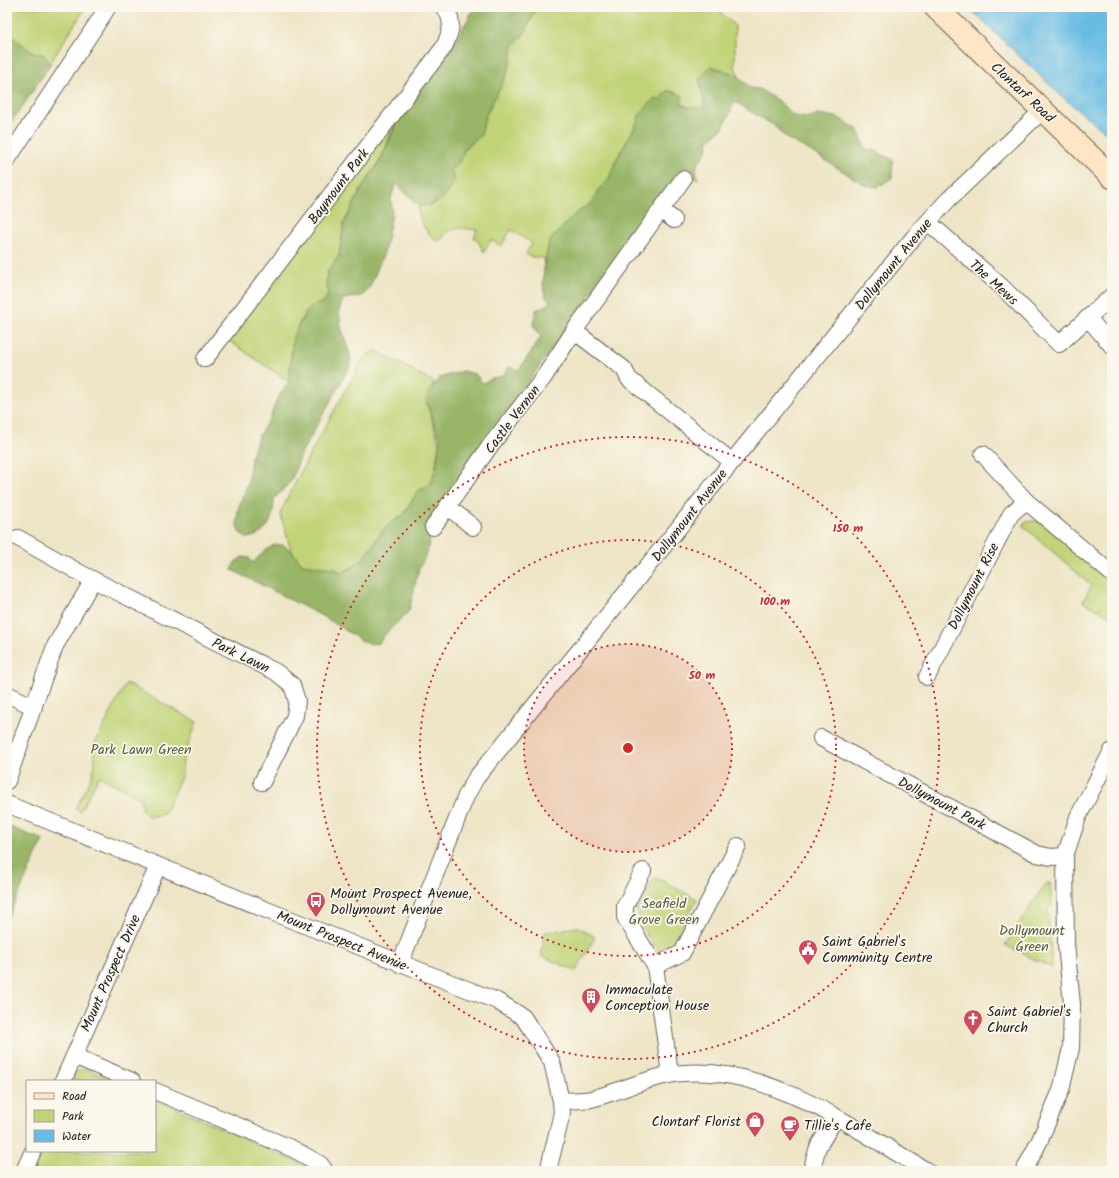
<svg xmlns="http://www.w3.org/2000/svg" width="1119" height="1178" font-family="Kalam,sans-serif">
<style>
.green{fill:#c0d376;stroke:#6e7849}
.forest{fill:#98b567;stroke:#5a6842}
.water{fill:#68bce4;stroke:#426c80}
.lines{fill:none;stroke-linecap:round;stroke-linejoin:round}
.minor-casing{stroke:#666258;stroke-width:18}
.secondary-casing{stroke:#666258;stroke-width:24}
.minor{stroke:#fff;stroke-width:16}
.secondary{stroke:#fde5c5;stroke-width:22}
.ring{fill:none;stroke:#d62828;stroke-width:2;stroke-dasharray:2 4}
.labels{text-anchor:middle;stroke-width:3.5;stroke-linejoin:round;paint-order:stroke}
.street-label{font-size:14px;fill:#1c1c1c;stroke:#fbf7ec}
.park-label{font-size:14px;fill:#555c3c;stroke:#fbf7ec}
.poi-label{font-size:14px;fill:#1c1c1c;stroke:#fbf7ec;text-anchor:start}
.centre{fill:#d62828;stroke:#fbf7ec;stroke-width:2}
.ring-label{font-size:12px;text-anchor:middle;font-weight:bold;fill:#d62828;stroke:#fbf7ec;stroke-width:3.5;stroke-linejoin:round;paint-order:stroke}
</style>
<rect width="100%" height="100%" fill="#fbf7ec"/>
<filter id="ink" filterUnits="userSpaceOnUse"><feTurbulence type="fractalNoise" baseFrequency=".025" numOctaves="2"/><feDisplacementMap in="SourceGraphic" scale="8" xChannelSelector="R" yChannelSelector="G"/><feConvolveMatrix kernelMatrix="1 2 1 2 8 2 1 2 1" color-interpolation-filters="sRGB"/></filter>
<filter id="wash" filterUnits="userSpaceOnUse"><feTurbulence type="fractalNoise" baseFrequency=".012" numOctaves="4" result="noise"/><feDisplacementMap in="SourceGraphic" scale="16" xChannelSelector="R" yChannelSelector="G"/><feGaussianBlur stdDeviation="0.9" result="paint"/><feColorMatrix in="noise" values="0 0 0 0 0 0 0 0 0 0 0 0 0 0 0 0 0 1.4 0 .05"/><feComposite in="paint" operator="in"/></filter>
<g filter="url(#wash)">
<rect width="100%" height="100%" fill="#eee5c6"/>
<g class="green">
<path d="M7,7H86L7,130Z"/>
<path d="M537,7H715L735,26V67L739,76L711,66L705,108C687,107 683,109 675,92L668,91L663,94L662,99L640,114L636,125L616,160L609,179L598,190L592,202L573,216L549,242L544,266L543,258L531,257L526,254L532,243L511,230L501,246L491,240L484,252L478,241L474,238L477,230C468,229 455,226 447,233C443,237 443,240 437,241C427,235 417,218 418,206L433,205L451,170L460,161L465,148L481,135L485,117L506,76L511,61L513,46L522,37Z"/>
<path d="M395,124L380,161L362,188L344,223L339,256L328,271L326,282L328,292L326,301C290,310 292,353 289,382L228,340L373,151Z"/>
<path d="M375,350L434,382L427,404L439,443L435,472L430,485L417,492L403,516C382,523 376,543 363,559C358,564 348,569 342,573L302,564L291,550L280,513L310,454L363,359Z"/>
<path d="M1035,521L1044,524L1112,585V617L1083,602L1091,585L1022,525L1026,522Z"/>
<path d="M126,683L197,722L183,759L182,775L164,814L149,817L142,810L140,798L99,776L80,812L75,809C83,792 102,768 92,749Z"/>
<path d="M655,877L697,899L670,948L661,952C651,946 638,921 637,910Z"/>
<path d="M1050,883L1052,905L1048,910L1052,968L1005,945L1042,889L1046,884Z"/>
<path d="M578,927L595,937L576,971L541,956L545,932Z"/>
<path d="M85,1069L114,1081H70L75,1072Z"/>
<path d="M155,1099L311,1168L317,1171H33L41,1151H155Z"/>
</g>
<g class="forest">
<path d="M475,7H537L522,37L513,46L511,61L506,76L485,117L481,135L465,148L460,161L451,170L454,180C444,199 440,205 418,206L396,183L391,198L392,214L384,253L369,289L362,296L343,299L339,311L341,327L350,354V366L302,452L291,481L274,499C274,518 268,536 246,538L239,532L237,525L238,509L248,483L251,458L258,437L271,416L277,399L289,382L293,336L305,314L311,307L326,301L328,292L326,282L328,271L339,256L344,223L362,188L380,161L404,107L446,57Z"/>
<path d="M7,33L32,52L44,55L50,64L17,115H9L7,113Z"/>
<path d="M711,66L739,76L750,88L759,89L780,102L792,115L805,118L817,115L837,117L857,129L866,149L876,151L893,160L892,178L878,187L865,185L807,149L789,140L773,125L735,102L723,128L709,140L707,150L696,167L698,179L680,170L494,430L440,517L430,539L427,554L419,568L409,611L386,633L379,643L367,644L326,618L232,570L235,562L243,557L249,558L253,563C275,539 282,537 302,564L334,568L342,573C349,569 358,564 363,558C376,543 383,523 403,516L417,492L430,485L436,468L440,439L426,401L429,391L439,378L463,371L475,374L483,383L492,378L503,376L509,367L519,370L541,337L533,325L536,310L551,303L545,296L543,286L544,266L549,242L573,216L592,202L598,190L609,179L616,160L636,125L640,114L654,99H662L663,94L668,91L675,92L683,96L681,104L687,107L705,108L699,78Z"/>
<path d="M7,826L43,840L7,920V876L13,872L7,860Z"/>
</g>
<path class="water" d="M968,7H1112V138L1059,94Z"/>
</g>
<g filter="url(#ink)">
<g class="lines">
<defs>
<g id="minor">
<path d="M7,160L108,7"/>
<path d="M661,210L674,220"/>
<path d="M928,222L1002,287L1059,344L1112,296"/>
<path d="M1088,318L1112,346"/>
<path d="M574,331L624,369L629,379L731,461"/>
<path d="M205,359L444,47C450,34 456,19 443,7"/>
<path d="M983,454L1026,501L1112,574"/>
<path d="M448,507L473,527"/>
<path d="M433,527L490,446L544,377L574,331L683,179"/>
<path d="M18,538L82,574L276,672L292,685L297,701L295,716L262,782"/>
<path d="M927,677L1011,514L1026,501"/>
<path d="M7,694L34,707"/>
<path d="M821,738L1037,854L1051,857L1065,856"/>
<path d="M7,781L55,646L93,580"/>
<path d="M7,804L269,911L497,1001L523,1017L552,1062L561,1101L562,1113L548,1171"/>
<path d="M643,871L625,906V917L655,966L670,1074"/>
<path d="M400,964L466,796L476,778L914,237L948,200L1043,110"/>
<path d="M655,966L682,953L738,846"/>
<path d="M74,1056L132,1081"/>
<path d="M63,1081L158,866"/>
<path d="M155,1091L293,1149L320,1164L325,1171"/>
<path d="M561,1101C571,1100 582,1101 591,1099C622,1091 652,1075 684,1073C771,1066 856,1130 927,1171"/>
<path d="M24,1171L33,1151"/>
<path d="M811,1171L818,1147L836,1117"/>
<path d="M1024,1171L1040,1140L1061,1090L1071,1048L1072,1004L1066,944L1065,856L1078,817L1112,751"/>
</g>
<path id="secondary" d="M935,7L1112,177"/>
</defs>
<use href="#minor" class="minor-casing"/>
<use href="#secondary" class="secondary-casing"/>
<use href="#minor" class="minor"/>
<use href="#secondary" class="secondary"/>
</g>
</g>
<circle cx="628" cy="748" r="104" fill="#d62828" fill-opacity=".12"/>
<g class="ring">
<circle cx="628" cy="748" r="104"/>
<circle cx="628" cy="748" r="208"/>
<circle cx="628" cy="748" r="311"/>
</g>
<defs>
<symbol id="bus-pin" viewBox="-11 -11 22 30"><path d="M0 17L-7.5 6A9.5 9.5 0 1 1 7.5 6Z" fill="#d1495b" stroke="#fbf7ec"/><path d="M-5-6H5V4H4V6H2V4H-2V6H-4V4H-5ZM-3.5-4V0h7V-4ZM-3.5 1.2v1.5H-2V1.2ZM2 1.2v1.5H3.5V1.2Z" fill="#fff"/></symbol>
<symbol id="civic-pin" viewBox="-11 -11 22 30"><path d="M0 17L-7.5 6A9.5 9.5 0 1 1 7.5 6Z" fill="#d1495b" stroke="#fbf7ec"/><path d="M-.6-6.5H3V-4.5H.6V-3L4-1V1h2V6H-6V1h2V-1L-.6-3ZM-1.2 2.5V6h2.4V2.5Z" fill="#fff"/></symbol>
<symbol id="building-pin" viewBox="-11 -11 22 30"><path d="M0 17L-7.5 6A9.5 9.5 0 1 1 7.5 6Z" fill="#d1495b" stroke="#fbf7ec"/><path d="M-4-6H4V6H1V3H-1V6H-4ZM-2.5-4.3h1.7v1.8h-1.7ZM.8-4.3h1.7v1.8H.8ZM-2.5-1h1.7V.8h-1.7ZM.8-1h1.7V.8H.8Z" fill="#fff"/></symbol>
<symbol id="church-pin" viewBox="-11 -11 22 30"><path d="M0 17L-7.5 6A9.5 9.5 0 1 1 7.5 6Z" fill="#d1495b" stroke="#fbf7ec"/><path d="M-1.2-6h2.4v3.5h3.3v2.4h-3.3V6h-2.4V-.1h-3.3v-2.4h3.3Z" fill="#fff"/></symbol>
<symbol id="shop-pin" viewBox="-11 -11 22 30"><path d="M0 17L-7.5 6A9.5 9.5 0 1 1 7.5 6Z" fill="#d1495b" stroke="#fbf7ec"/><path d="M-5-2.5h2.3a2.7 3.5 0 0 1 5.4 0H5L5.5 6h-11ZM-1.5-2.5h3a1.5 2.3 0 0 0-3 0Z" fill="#fff"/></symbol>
<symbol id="cafe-pin" viewBox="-11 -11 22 30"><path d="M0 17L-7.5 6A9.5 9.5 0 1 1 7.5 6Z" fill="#d1495b" stroke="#fbf7ec"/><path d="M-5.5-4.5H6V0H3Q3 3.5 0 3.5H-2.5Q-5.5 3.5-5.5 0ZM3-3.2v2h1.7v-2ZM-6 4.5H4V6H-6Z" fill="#fff"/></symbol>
</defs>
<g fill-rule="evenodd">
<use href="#bus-pin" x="305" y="890" width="22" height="30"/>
<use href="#civic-pin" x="797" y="938" width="22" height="30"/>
<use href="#building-pin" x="580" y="986" width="22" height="30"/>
<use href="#church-pin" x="962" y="1008" width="22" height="30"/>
<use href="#shop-pin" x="744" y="1110" width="22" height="30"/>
<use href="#cafe-pin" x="779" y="1114" width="22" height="30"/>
</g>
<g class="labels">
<g class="street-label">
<text transform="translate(1023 92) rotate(43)" y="5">Clontarf Road</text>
<text transform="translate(338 186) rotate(-53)" y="5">Baymount Park</text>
<text transform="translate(893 264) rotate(-51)" y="5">Dollymount Avenue</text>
<text transform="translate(994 282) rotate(42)" y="5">The Mews</text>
<text transform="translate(512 419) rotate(-53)" y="5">Castle Vernon</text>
<text transform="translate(689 515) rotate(-52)" y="5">Dollymount Avenue</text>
<text transform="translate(973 586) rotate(-63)" y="5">Dollymount Rise</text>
<text transform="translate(241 655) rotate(26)" y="5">Park Lawn</text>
<text transform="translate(942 803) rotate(28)" y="5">Dollymount Park</text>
<text transform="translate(342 940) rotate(22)" y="5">Mount Prospect Avenue</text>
<text transform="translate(110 973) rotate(-66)" y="5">Mount Prospect Drive</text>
</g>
<g class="park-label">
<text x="141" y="754">Park Lawn Green</text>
<text x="664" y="908">Seafield<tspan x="664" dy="16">Grove Green</tspan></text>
<text x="1032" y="935">Dollymount<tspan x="1032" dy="16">Green</tspan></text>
</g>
<g class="poi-label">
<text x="330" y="898">Mount Prospect Avenue,<tspan x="330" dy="16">Dollymount Avenue</tspan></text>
<text x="822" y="946">Saint Gabriel's<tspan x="822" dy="16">Community Centre</tspan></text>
<text x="605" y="994">Immaculate<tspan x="605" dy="16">Conception House</tspan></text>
<text x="987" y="1016">Saint Gabriel's<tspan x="987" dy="16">Church</tspan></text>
<text x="741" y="1126" text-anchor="end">Clontarf Florist</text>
<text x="804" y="1130">Tillie's Cafe</text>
</g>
</g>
<circle cx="628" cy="748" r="6" class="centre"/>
<g class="ring-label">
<text x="848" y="532">150 m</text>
<text x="775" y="605">100 m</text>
<text x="702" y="679">50 m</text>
</g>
<rect width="1119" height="1178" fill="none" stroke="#fbf7ec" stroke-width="24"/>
<rect x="26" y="1080" width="130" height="72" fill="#fbf7ec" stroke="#a29f99"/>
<rect x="34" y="1093" width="20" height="6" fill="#fde5c5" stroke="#a29f99"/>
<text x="62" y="1100" font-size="12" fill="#1c1c1c">Road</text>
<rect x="34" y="1110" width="20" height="12" fill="#c0d376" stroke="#a29f99"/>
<text x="62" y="1120" font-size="12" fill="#1c1c1c">Park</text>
<rect x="34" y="1130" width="20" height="12" fill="#68bce4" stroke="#a29f99"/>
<text x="62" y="1140" font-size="12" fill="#1c1c1c">Water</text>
</svg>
